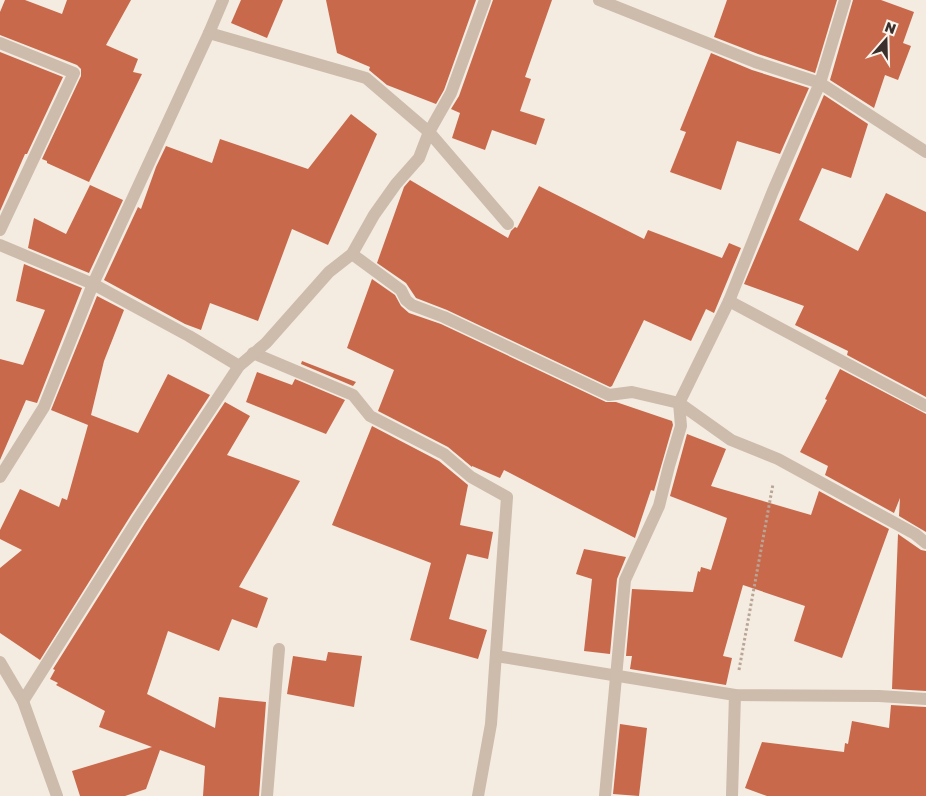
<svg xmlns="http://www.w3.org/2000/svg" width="926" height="796" font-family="'Golos Text',sans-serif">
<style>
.building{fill:#c8694b}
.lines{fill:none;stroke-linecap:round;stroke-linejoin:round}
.path{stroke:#b9a596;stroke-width:3;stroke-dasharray:2.5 2.5;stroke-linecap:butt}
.minor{stroke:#cdbbac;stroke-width:12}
</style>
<rect width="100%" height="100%" fill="#f4ebe1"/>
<g class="building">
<path d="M5,0H25L62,14L67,0H131L106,45L138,59L133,72L142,74L89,182L47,163V161L42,159L81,76V69L77,65L0,35V12Z"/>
<path d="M241,0H283L267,38L231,23Z"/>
<path d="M326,0H476L444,90L436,104L387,85L369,70L370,67L337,53Z"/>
<path d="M493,0H552L525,77L531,79L520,111L545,119L536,145L492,130L485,150L452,138L460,113L451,109L459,96Z"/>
<path d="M727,0H837L815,73L758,54L714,37Z"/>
<path d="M853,0H881L914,12L903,43L911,46L898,80L885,75L874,108L830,80Z"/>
<path d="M0,52L63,77L27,154H25L0,211Z"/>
<path d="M711,53L752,70L809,88L780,154L737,141L721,190L670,172L686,132L680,130Z"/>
<path d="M824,95L868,124L851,178L822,168L799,220L858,251L886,193L926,212V397L847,355L848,351L795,325L804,306L744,284Z"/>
<path d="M351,114L377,134L328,245L292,229L258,321L210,303L201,330L185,324L104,280L138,207L141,209L156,167L166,146L212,163L220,139L308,169Z"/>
<path d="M410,180L508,238L511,231L515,227L517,228L539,186L644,239L648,230L722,258L729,243L741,248L714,313L706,309L691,341L644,320L612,386L610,387L447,310L416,298L406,283L377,263L404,187Z"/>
<path d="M90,185L123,200L89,273L28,248L34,218L66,234Z"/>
<path d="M24,264L82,288L37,403L26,400L0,460V359L23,365L45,310L16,301Z"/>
<path d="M372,279L395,295L401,306L409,313L441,324L606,402H616L672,421L673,425L654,491L651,490L635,538L504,470L500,478L472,466V467L448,447L378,411L394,370L347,348Z"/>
<path d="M97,296L124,310L104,361L91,415L138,433L168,374L210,395L131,515L40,660L0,633V568L22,550L0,539V530L20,489L59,507L62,498L67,500L88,425L51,410Z"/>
<path d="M302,361L356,382L353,386L301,364Z"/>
<path d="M840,369L926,414V532L899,516L900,498L894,513L825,475L828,466L800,452L827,400L825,399Z"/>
<path d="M257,372L292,385L295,379L345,400L326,434L246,402Z"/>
<path d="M225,402L250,416L227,455L300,481L239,587L268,598L257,628L232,619L219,651L168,631L147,694L215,728L219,697L266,702L259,796H203L205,766L160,750L146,789L125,796H80L72,771L152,747L99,727L105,711L56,685L58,683L50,679L55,670L53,669L145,523Z"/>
<path d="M372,426L439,461L468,485L460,525L493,532L488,559L467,554L449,619L487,630L478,659L410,640L431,563L332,525Z"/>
<path d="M687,434L726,449L711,486L811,515L819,491L889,529L842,658L794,641L805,606L743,585L723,656L732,658L726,685L630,669L632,656H626L632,589L693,592L698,571L700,572L701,567L711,570L727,518L670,496Z"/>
<path d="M898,534L921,550L926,551V691L892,689Z"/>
<path d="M584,549L626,557L617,579L610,654L584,651L592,579L576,574Z"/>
<path d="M328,652L362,656L354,707L287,694L293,656L326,661Z"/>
<path d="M891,705L926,707V796H767L745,788L762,742L844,752L845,743L848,744L852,721L889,728Z"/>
<path d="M620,724L647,728L639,796L613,794Z"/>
</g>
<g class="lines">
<path class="path" d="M739,670L773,484"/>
<g class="minor">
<path d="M599,0L755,62L820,83L926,152"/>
<path d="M209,33L366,78L429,132L508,224"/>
<path d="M0,43L74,73L0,230"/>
<path d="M0,245L93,284L189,336L239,366"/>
<path d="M352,254L401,290L406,300L412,305L444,317L609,395L632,392L679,403L731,440L778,459L915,534L926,543"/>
<path d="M729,301L926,406"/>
<path d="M253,353L353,395L370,416L444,454L471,477L507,497L491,724L478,796"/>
<path d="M0,477L44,407L93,284L209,33L223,0"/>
<path d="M496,656L735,695L879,696L926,699"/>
<path d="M0,662L23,701L57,796"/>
<path d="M23,701L138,519L239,366L266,343L329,272L352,254L374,215L396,184L419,158L429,132L451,93L485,0"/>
<path d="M267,796L279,649"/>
<path d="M605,796L625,580L659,506L669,466L681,426L679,403L729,301L773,191L820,83L845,0"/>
<path d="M732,796L735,695"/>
</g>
</g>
<g transform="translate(886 40) rotate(20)" stroke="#fbf5ee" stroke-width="4" paint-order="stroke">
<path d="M0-4L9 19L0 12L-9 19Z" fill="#3b302b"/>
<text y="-8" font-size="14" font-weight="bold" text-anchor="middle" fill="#3b302b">N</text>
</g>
</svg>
